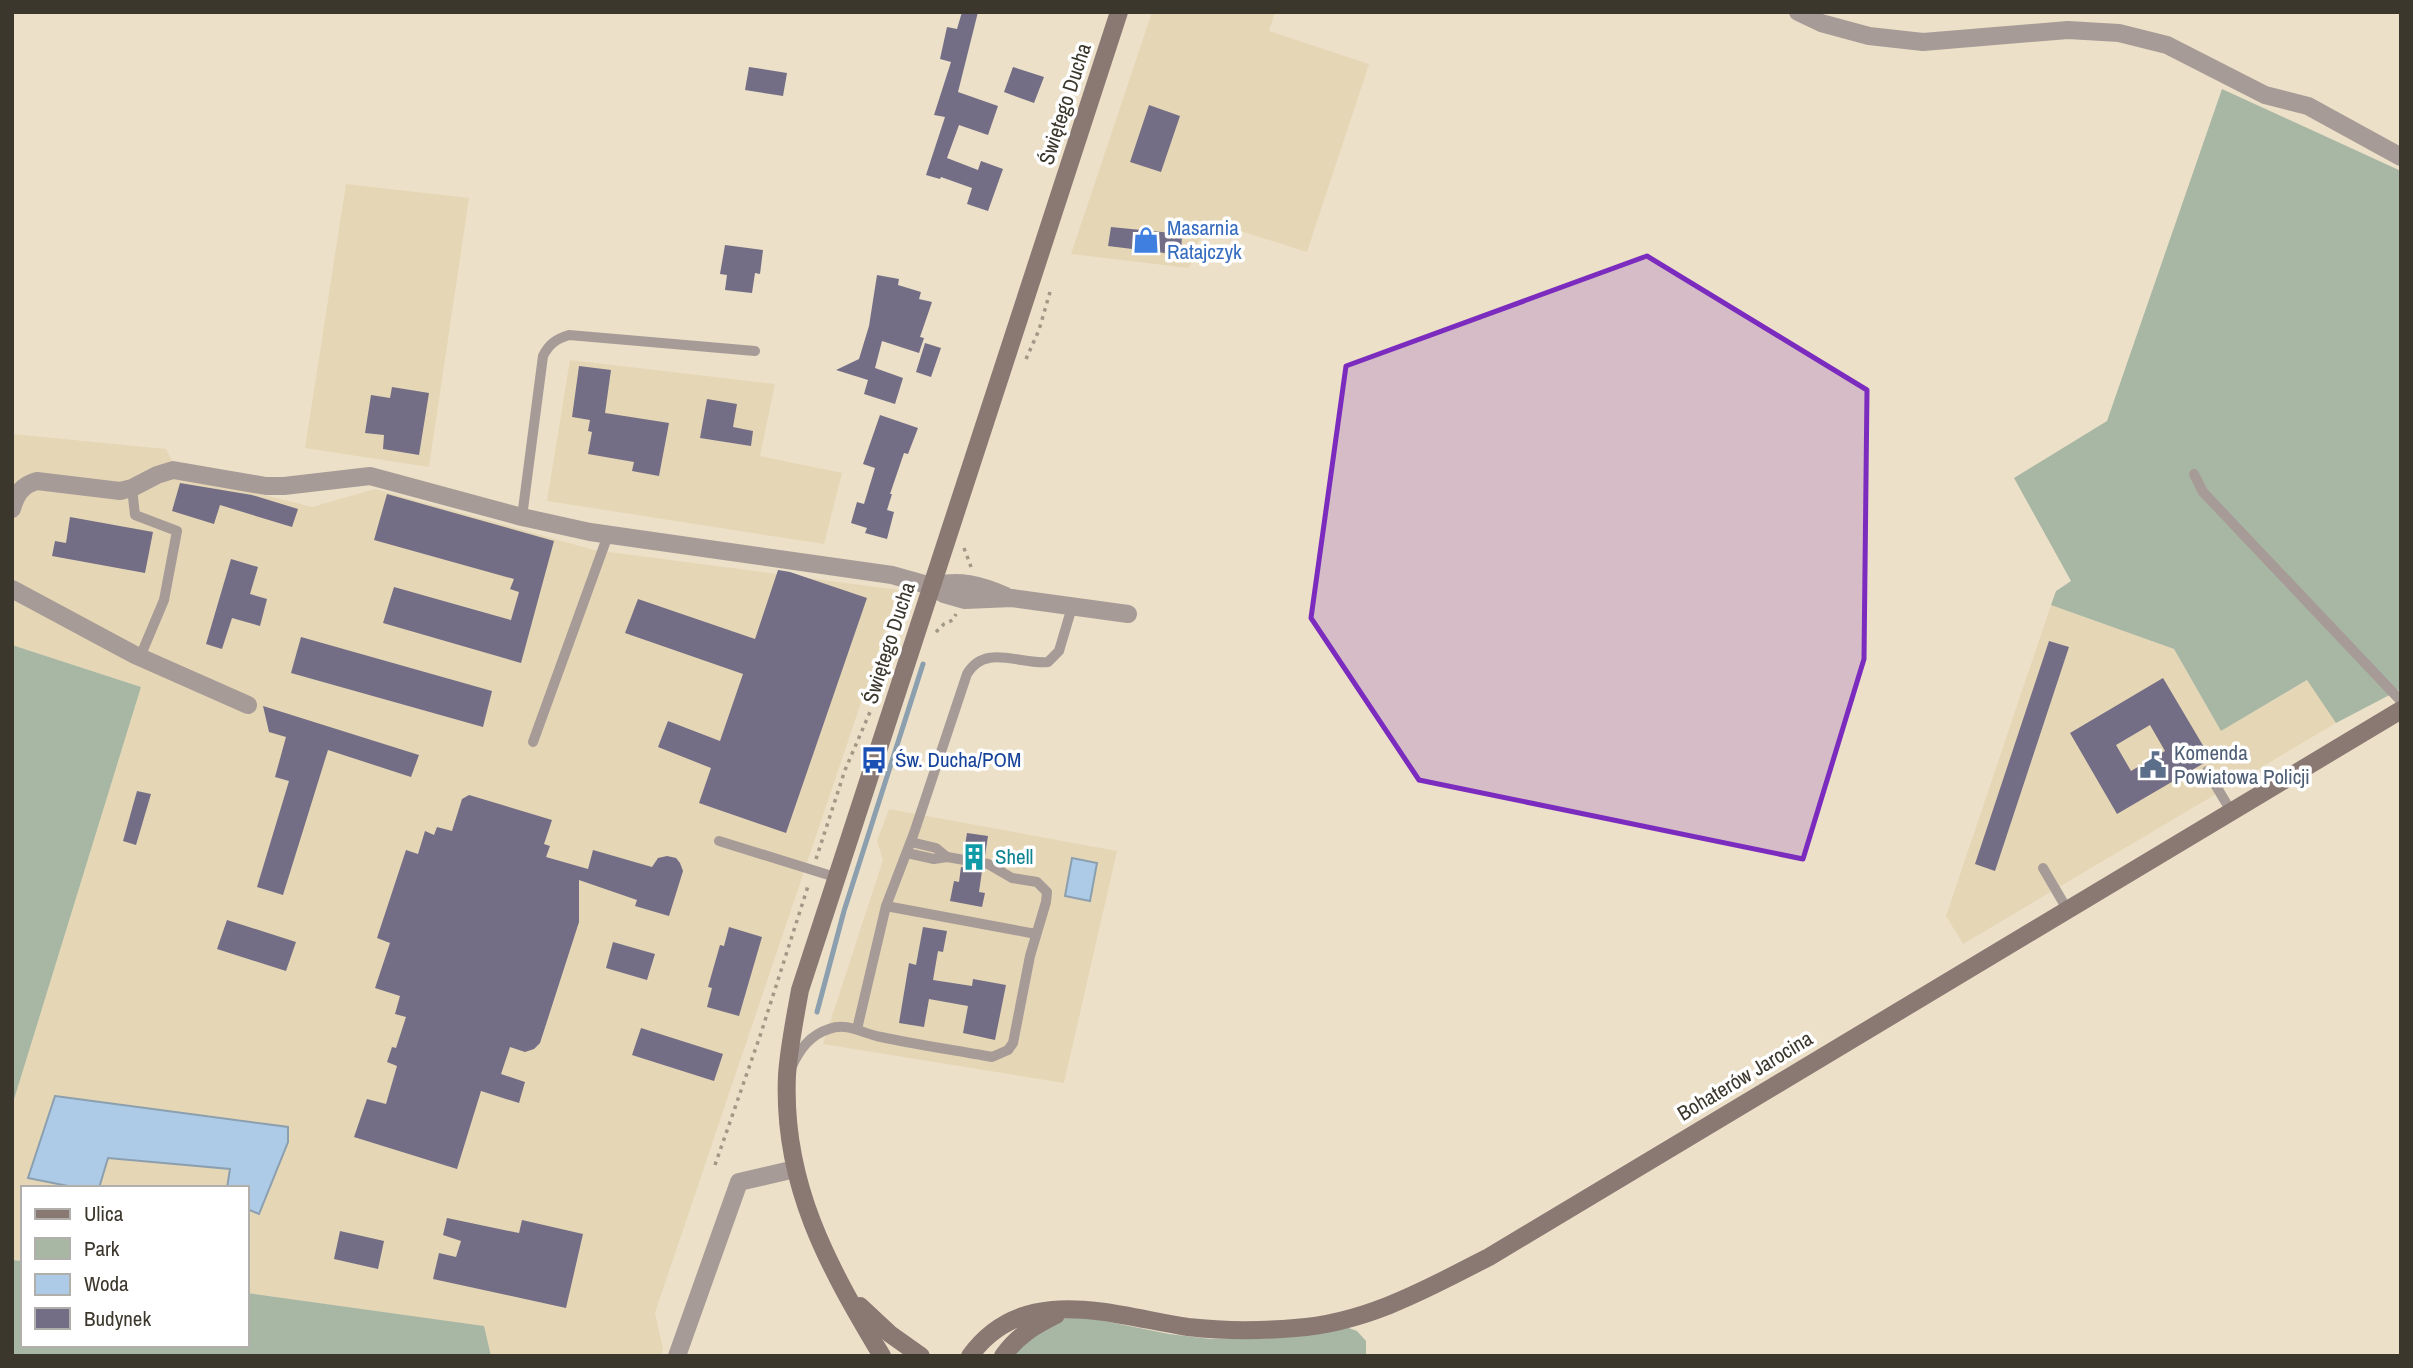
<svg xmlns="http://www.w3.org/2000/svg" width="2413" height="1368" font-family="'Archivo Narrow',sans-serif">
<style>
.built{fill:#e5d6b6}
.green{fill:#a8b7a4}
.water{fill:#adcbe7;stroke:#8b9faf;stroke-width:2}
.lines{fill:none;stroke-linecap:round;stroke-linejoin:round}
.stream{stroke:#8b9faf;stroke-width:5}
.building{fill:#736e85;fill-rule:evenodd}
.path{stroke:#a19886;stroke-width:3.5;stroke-dasharray:3.5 5;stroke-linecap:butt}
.lane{stroke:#a79b97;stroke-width:10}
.street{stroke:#a79b97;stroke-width:18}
.secondary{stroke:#8a7873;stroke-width:18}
.marked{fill:#7b2cbf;fill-opacity:0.2;stroke:#7b2cbf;stroke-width:5;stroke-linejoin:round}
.labels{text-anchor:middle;stroke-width:7;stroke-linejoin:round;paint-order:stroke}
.street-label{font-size:21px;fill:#3c372d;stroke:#fff}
.shop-label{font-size:21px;fill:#366cbe;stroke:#fff;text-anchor:start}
.service-label{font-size:21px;fill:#4e5e75;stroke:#fff;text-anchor:start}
.transit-label{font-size:21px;fill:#164399;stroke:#fff;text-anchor:start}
.culture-label{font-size:21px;fill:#0d838f;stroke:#fff;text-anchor:start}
</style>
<rect width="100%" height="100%" fill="#ece0c8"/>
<g class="built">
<path d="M1152,12H1275L1269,31L1369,64L1307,252L1206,220L1189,268L1071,254Z"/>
<path d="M346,184L469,198L429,467L305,448Z"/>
<path d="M570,360L775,384L760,456L842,473L824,544L547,501Z"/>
<path d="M12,434L166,449L179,474L312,507L375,489L594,550L899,590L655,1313L663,1349L661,1356H491L483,1326L247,1293V1188H23V1261L12,1260V1106L141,687L12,645Z"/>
<path d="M2051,605L2174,649L2221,731L2308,680L2336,723L1963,944L1946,916Z"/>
<path d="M889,809L1117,851L1064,1083L823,1044L883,860L877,841Z"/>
</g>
<g class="green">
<path d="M2222,89L2401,171V689L2336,723L2307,680L2221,731L2174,649L2051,605L2056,591L2071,581L2014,478L2107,421Z"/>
<path d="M12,645L141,687L12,1106Z"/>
<path d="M12,1260L23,1261V1345H247V1293L484,1326L491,1356H12Z"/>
<path d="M1073,1317L1090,1318L1169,1334L1211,1339H1252L1298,1336L1346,1327L1357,1331L1366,1341V1356H1010L1055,1320Z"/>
</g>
<g class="water">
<path d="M1072,858L1097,863L1090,901L1065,896Z"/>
<path d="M55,1096L288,1127V1142L259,1214L247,1209V1188H227L230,1169L108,1158L99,1188H78L28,1178Z"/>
</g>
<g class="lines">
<path class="stream" d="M817,1012L844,911L923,664"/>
</g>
<g class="building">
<path d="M962,12H978L958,92L998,106L988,135L959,125L947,158L978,170L981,161L1003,169L988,211L967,204L972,188L941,177L940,179L926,175L945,117L934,115L951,62L940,59L947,27L957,29Z"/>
<path d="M749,67L787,73L783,96L745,90Z"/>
<path d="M1013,67L1044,77L1034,103L1004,92Z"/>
<path d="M1149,105L1180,116L1161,172L1130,162Z"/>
<path d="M1111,227L1182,234L1181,255L1108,246Z"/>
<path d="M725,245L763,250L760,274L755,273L752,293L725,290L727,275L720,274Z"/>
<path d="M877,275L899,279L898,285L921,292L919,299L932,302L920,337L924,338L919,353L882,341L875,368L903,378L895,404L864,394L868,380L836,370L859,359L869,326Z"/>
<path d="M925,343L941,348L931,377L916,372Z"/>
<path d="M579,366L611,370L605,413L669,423L659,476L632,471L634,462L588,454L592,432L588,431L590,420L572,417Z"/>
<path d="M392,387L429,393L419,455L383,449L384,435L365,433L371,395L390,398Z"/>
<path d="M707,399L737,404L733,427L753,431L751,446L700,438Z"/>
<path d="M880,415L918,428L908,454L904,453L890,494H892L887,510L894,512L887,539L865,533L867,528L851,523L857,502L864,504L875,468L863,464Z"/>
<path d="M180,483L252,495L298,509L292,527L220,505L214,524L172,511Z"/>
<path d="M387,494L554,541L521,663L383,623L394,587L511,620L519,592L510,589L514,579L374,540Z"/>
<path d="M70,517L153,532L145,573L52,556L55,541L66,543Z"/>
<path d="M231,559L258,567L250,594L267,599L260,626L232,618L222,649L206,644Z"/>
<path d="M778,570L790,572L867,598L786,833L699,803L711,768L658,747L668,721L720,741L743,674L625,633L638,599L755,639Z"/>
<path d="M301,637L492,691L483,727L291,673Z"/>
<path d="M2049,641L2069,647L1995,871L1975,864Z"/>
<path d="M2163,678L2211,759L2117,814L2070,733ZM2150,725L2165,751L2131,771L2116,745Z"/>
<path d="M263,706L419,755L411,777L328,750L283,895L257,887L289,781L275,777L286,737L269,732Z"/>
<path d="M137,791L151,794L136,845L123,841Z"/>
<path d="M469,795L552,820L544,844L550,846L546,857L588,869L593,850L652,867L658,858L667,856L676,858L680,863L683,871L669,916L635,906L637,900L579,880V922L540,1043L534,1049L525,1052L510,1047L501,1074L525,1082L519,1103L481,1091L457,1169L354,1137L367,1099L386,1104L397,1066L387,1062L392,1047L396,1048L406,1017L395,1014L400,996L375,988L390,943L377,938L406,850L418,854L425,831L434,835L437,827L452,831L462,799Z"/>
<path d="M967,833L988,836L985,856L964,852Z"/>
<path d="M961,867L982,871L979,892L985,893L982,907L950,901L954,881L959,882Z"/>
<path d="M227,920L296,942L286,971L217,949Z"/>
<path d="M729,927L762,937L739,1016L707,1007L712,988L708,987L720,945L724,946Z"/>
<path d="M923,927L947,931L943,952L938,951L933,980L972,986L973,979L1006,985L995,1040L963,1033L968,1006L929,999L924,1027L899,1023L909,963L916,965Z"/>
<path d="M613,942L655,954L647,980L606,968Z"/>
<path d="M641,1028L723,1054L714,1081L632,1055Z"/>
<path d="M447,1218L519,1233L522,1220L583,1234L566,1308L433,1279L439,1253L456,1257L461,1241L443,1235Z"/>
<path d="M340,1231L384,1241L378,1269L334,1259Z"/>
</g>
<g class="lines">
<g class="path">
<path d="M1026,359L1039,330L1050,292"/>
<path d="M964,548L971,567"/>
<path d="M936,632L944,624L953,620L956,614"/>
<path d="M816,859L845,770L870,712"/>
<path d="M715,1165L761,1033L809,883"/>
</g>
<g class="lane">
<path d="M2194,474L2203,492L2401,701"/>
<path d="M132,488L135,515L177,531L164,600L140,657"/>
<path d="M522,517L543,356C549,344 556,339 569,335L755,351"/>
<path d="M533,742L608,535"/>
<path d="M2207,771L2231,811"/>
<path d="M719,841L835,877"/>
<path d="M911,842L936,848L947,857"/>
<path d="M2043,868L2067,909"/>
<path d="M886,906L1036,934"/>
<path d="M857,1029L886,906L914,833L967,674C985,643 1020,665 1048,662L1059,651L1072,607"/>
<path d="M792,1066C800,1049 810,1035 829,1029C848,1022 863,1034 881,1037C918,1045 955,1050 992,1057L1008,1050L1013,1043L1030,956L1046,902L1047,892L1037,882L1012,878L988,864L947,857L934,859L907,853"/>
</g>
<g class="street">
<path d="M1798,12L1821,23L1869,36L1923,42L2068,30L2119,33L2167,45L2265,95L2308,106L2401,157"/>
<path d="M12,509C16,494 22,485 37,481L120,491L132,488L157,475L173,470L266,486H284L370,476L522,517L590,532L892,575L931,586L944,594L965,600L1012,598L1128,614"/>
<path d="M931,586C959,579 980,585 1006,596"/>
<path d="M12,589L135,655L248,705"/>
<path d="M677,1356L739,1182L795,1169"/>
</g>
<g class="secondary">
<path d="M860,1306L890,1334L921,1356"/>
<path d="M882,1356C828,1266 782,1184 787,1075C789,1047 795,1018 800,990L1119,12"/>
<path d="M970,1356C1024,1281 1114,1316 1188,1327C1223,1331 1260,1331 1295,1328C1366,1323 1427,1289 1489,1257L2401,710"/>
<path d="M1003,1356C1017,1336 1034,1326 1056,1315"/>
</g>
</g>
<path class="marked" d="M1647,256L1867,390L1864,659L1803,859L1419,780L1311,618L1346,366Z"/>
<defs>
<symbol id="shop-bare" viewBox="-9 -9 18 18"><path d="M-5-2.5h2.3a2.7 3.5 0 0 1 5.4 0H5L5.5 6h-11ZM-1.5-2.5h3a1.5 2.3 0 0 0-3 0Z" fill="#3f7fe0" stroke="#fff" stroke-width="2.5" paint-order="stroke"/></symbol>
<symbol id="bus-bare" viewBox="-9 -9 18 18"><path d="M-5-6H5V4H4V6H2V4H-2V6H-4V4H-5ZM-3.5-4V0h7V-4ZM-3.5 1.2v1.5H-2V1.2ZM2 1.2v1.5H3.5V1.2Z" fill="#1a4fb4" stroke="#fff" stroke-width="2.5" paint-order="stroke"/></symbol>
<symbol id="civic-bare" viewBox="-9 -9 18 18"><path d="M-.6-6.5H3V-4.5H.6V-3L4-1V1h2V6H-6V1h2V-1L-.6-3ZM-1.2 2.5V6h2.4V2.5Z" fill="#5c6f8a" stroke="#fff" stroke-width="2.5" paint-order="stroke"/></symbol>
<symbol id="building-bare" viewBox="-9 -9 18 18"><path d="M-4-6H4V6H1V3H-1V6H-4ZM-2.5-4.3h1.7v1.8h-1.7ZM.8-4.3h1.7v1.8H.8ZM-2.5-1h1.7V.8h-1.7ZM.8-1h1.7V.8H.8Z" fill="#0f9aa8" stroke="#fff" stroke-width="2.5" paint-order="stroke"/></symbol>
</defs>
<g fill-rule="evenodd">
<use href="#shop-bare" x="1127" y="221" width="38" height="38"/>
<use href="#bus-bare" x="855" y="741" width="38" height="38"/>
<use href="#civic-bare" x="2134" y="746" width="38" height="38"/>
<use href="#building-bare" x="955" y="838" width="38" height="38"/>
</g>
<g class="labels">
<g class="street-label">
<text transform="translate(1065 104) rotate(-72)" y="7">Świętego Ducha</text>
<text transform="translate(889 643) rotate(-72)" y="7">Świętego Ducha</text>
<text transform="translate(1745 1076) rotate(-31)" y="7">Bohaterów Jarocina</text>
</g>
<g class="shop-label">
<text x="1167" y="235">Masarnia<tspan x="1167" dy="24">Ratajczyk</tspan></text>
</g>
<g class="service-label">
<text x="2174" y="760">Komenda<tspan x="2174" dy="24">Powiatowa Policji</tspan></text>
</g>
<g class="transit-label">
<text x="895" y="767">Św. Ducha/POM</text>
</g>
<g class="culture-label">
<text x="995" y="864">Shell</text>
</g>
</g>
<rect width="2413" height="1368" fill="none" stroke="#3c372d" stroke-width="28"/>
<rect x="21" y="1186" width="228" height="161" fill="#ffffff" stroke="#b1afab" stroke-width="2"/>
<rect x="35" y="1209" width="35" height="10" fill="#8a7873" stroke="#b1afab" stroke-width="2"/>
<text x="84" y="1221" font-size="21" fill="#3c372d">Ulica</text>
<rect x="35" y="1238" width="35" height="21" fill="#a8b7a4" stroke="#b1afab" stroke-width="2"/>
<text x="84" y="1256" font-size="21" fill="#3c372d">Park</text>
<rect x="35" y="1274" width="35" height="21" fill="#adcbe7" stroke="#b1afab" stroke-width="2"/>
<text x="84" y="1291" font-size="21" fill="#3c372d">Woda</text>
<rect x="35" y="1308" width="35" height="21" fill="#736e85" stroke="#b1afab" stroke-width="2"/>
<text x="84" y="1326" font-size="21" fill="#3c372d">Budynek</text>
</svg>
